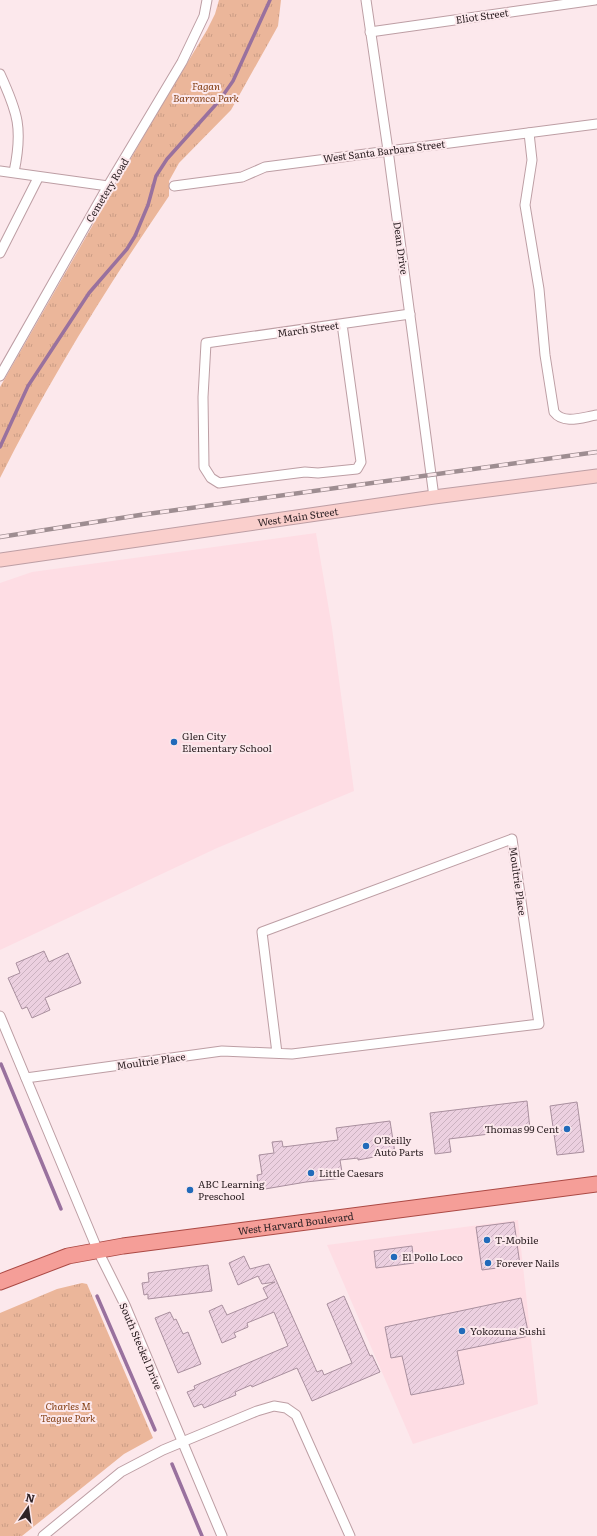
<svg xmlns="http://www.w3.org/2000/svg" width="597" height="1536" font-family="Literata,serif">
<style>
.built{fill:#fedde4}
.park{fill:url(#park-tufts)}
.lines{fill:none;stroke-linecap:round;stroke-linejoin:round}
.stream{stroke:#99719e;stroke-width:3.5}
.building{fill:url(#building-hatch);stroke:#a98f9e}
.street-casing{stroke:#bd9ea4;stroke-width:11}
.secondary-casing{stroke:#bd9ea4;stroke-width:15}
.primary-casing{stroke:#ab4944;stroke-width:17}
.street{stroke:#fff;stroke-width:9}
.secondary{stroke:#facfcc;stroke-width:13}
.primary{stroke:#f59e98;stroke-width:15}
.rail-casing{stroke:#9e8d91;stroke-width:4.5}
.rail{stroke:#fce8ec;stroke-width:3;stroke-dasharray:9;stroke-linecap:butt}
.poi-dot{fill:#216aba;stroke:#fce8ec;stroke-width:1.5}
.labels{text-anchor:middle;stroke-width:4;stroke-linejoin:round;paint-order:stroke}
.street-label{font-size:10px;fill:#2f2326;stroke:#fce8ec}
.park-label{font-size:10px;font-style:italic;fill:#854116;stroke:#fce8ec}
.poi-label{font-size:10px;fill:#2f2326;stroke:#fce8ec;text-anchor:start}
</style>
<defs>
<pattern id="park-tufts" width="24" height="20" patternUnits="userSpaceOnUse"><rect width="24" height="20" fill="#ebb69a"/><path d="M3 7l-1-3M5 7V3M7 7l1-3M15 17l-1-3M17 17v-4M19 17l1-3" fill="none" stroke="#ca9c85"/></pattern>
<pattern id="building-hatch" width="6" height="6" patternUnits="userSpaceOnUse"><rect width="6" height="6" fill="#ecd0e0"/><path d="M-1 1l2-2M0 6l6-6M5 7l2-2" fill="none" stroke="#cbb2c0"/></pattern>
</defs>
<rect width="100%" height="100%" fill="#fce8ec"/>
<g class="built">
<path d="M316,533L332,628L354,791L217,848L0,950V583L32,572Z"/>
<path d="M518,1220L538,1404L413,1444L327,1245Z"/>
</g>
<g class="park">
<path d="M219,0H281L278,26L231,110L179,163L169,181V196C107,287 49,380 0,478V387L150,125L207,30L215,14Z"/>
<path d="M82,1283L87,1284L153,1438L124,1454L22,1536H0V1313L57,1289Z"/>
</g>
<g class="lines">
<g class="stream">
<path d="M0,447L28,386L89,293L127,249L135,236L148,205L156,176L167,159L219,101L233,81L270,0"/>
<path d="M1,1064L61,1209"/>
<path d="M97,1296L155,1430"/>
<path d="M172,1464L202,1536"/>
</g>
</g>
<g class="building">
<path d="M44,951L49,962L68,953L81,983L45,998L50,1010L32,1018L27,1007L22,1009L8,978L20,973L16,963Z"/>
<path d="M527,1101L530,1129L449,1139L451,1152L435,1154L430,1113Z"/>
<path d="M577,1102L584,1152L557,1155L550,1106Z"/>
<path d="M390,1121L395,1153L358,1160V1158L340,1160L343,1178L306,1182L265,1189L264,1185H258L257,1175L262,1174L259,1155L274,1153L272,1142L282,1141L283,1147L338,1140L336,1128Z"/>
<path d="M514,1222L520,1265L482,1270L476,1227Z"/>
<path d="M412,1246L414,1263L376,1268L374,1251Z"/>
<path d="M244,1256L250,1269L269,1264L317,1372L322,1370L324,1375L352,1363L327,1304L344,1296L370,1356L372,1355L380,1372L312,1401L297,1368L252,1387L251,1385L235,1392L236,1395L204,1408L202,1404L194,1407L187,1392L195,1389L194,1386L288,1346L274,1312L247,1323L248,1327L234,1333L236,1337L222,1343L209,1311L222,1305L227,1315L268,1298L263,1288L275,1282L262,1284L258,1276L238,1285L229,1263Z"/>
<path d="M208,1265L212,1291L148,1299V1294L144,1295L142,1283L149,1282L148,1273Z"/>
<path d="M521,1298L529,1336L457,1351L464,1384L411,1395L402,1356L391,1358L385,1327Z"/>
<path d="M170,1312L174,1320L176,1319L183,1334L188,1332L201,1364L178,1373L155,1318Z"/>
</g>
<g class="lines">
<defs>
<g id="street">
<path d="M366,0L388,150L434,497"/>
<path d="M370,32L595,0"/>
<path d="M0,74C18,113 23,129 14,172"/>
<path d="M529,133L532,160L525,205L539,289L545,355L554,412C564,425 583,417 597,415"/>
<path d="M0,171L108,186"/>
<path d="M174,186L242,177L265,167L597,124"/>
<path d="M0,253L38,178"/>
<path d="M342,324L361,462L357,469L318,473L305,472L219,483L211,478L204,467L203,397L206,343L410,314"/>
<path d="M0,376L108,186L182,62L204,16L207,0"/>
<path d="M0,1016L98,1251L125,1305L222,1536"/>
<path d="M26,1078L222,1051L292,1054L539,1024L512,839L262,932L277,1053"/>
<path d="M43,1536L121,1472L163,1450L257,1411L274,1406L286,1408L296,1415L350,1536"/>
</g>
<g id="secondary">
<path id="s1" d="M0,560L434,497L597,476"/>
</g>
<g id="primary">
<path id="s2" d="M0,1282L68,1256L123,1246L597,1184"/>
</g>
</defs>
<use href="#street" class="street-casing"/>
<use href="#secondary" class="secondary-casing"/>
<use href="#primary" class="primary-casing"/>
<use href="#street" class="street"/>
<use href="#secondary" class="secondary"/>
<use href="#primary" class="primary"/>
<defs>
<path id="rail" d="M0,537L140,515L597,452"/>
</defs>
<use href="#rail" class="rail-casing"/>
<use href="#rail" class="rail"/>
</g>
<g class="poi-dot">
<circle cx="174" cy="742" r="4"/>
<circle cx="567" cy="1129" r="4"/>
<circle cx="366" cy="1146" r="4"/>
<circle cx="311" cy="1173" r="4"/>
<circle cx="190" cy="1190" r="4"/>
<circle cx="487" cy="1240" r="4"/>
<circle cx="394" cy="1257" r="4"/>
<circle cx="488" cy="1263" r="4"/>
<circle cx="462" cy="1331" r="4"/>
</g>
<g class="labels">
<g class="street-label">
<text transform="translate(482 16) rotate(-8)" y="4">Eliot Street</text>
<text transform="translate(384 151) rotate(-7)" y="4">West Santa Barbara Street</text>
<text transform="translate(107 190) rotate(-59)" y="4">Cemetery Road</text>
<text transform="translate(401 248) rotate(82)" y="4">Dean Drive</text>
<text transform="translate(308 329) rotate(-8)" y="4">March Street</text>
<text dy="4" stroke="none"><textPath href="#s1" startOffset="301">West Main Street</textPath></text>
<text transform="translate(518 881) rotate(82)" y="4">Moultrie Place</text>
<text transform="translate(151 1061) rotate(-8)" y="4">Moultrie Place</text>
<text dy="4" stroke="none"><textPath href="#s2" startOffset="303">West Harvard Boulevard</textPath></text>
<text transform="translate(141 1346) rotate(67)" y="4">South Steckel Drive</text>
</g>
<g class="park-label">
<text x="206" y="90">Fagan<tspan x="206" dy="12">Barranca Park</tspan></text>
<text x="68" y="1410">Charles M<tspan x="68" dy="12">Teague Park</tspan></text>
</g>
<g class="poi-label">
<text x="182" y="740">Glen City<tspan x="182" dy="12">Elementary School</tspan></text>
<text x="559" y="1133" text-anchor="end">Thomas 99 Cent</text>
<text x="374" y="1144">O'Reilly<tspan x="374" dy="12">Auto Parts</tspan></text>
<text x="319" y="1177">Little Caesars</text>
<text x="198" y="1188">ABC Learning<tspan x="198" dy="12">Preschool</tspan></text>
<text x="495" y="1244">T-Mobile</text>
<text x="402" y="1261">El Pollo Loco</text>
<text x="496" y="1267">Forever Nails</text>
<text x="470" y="1335">Yokozuna Sushi</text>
</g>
</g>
<g transform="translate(28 1508) rotate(13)" stroke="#fce8ec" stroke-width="3" paint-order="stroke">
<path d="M0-3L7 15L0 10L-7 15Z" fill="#2f2326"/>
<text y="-6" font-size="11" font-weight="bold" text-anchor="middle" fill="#2f2326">N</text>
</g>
</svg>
